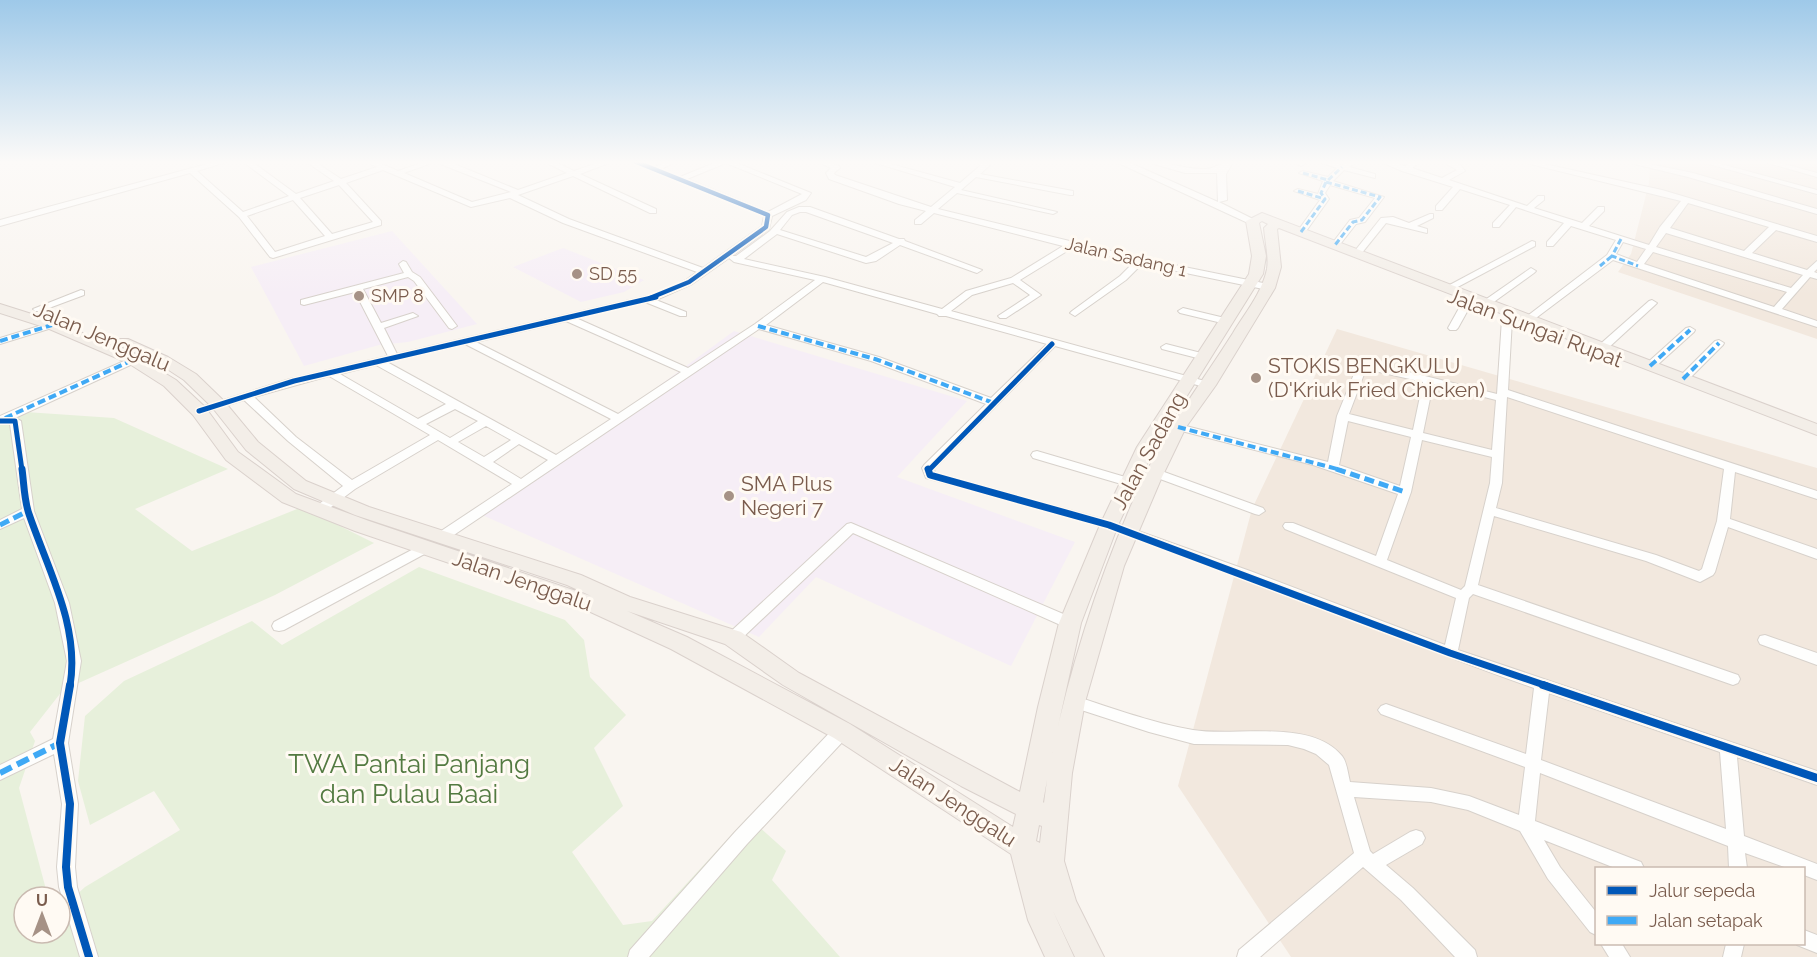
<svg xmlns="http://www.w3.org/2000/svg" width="1817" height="957" font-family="Raleway,sans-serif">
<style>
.residential{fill:#f2e8de;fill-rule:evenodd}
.education{fill:#f6eef6}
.green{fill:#e7f0db}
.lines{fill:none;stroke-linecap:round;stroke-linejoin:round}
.minor-casing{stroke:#d7d1cb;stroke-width:2}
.tertiary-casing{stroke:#d7d1cb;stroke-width:2}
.primary-casing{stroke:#dad1cc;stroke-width:2}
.minor{fill:#fefefd;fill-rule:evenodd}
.tertiary{fill:#fefefd;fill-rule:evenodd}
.primary{fill:#f3eee8;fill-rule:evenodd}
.quiet-far3{stroke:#3fa9f5;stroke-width:3;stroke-dasharray:6 3;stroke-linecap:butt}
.quiet-far2{stroke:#3fa9f5;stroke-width:4;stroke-dasharray:8 4;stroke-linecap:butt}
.quiet-far1{stroke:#3fa9f5;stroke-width:5;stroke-dasharray:10 5;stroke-linecap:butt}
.quiet{stroke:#3fa9f5;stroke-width:6;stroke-dasharray:13 6;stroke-linecap:butt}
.cycleway-far3-casing{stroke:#fffaf3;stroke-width:8}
.cycleway-far2-casing{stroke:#fffaf3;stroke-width:8}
.cycleway-far1-casing{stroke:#fffaf3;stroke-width:10}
.cycleway-casing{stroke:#fffaf3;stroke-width:12}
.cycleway-far3{stroke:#0057b8;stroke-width:4.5}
.cycleway-far2{stroke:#0057b8;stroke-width:5}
.cycleway-far1{stroke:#0057b8;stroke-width:7}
.cycleway{stroke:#0057b8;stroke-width:8}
.poi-dot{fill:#a69286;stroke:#fffaf3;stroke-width:2}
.labels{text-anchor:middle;stroke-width:6;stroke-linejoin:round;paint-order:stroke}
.far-street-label{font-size:18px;fill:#7a5c4d;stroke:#fffaf3}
.far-poi-label{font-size:18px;fill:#7a5c4d;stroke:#fffaf3;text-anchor:start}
.street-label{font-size:21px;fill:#7a5c4d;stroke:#fffaf3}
.poi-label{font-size:21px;fill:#7a5c4d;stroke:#fffaf3;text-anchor:start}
.near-park-label{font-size:26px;fill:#537a41;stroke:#fffaf3}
</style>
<rect width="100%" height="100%" fill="#f9f5f0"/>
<g class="residential">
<path d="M1657,161H1817V339L1618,272L1631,254L1649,183L1650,166Z"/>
<path d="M1337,329L1817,468V957H1291L1178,786L1252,509ZM1596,868H1804V944H1596Z"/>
</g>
<g class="education">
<path d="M392,231L477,324L408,342L379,345L304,366L251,267Z"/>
<path d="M563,248L644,280L624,292L581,302L513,267Z"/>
<path d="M734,331L967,401L897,477L1075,542L1011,666L816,577L759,637L482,515Z"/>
</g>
<path class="green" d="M11,411L114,418L228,469L135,509L192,551L302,507L374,543L275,595L63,690L30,732L35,741L19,788L48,897H24V933H60V910L85,887L180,830L154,791L90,825L78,781L85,716L124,681L252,621L282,645L419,567L565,620L584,640L590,677L626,715L594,748L623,806L572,852L623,925L652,921L748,817L786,851L772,880L840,957H0V416Z"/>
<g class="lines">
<defs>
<g id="minor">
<path d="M218,161H230L197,171L243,212L289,196L242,161H251L296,194L334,181L305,161H314L341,179L377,167L365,161H375L398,171L427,161H447L518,190L567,173L543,161H553L574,171L603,161H614L580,174L656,209V213H650L573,176L518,195L569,219L703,268L762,226L764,216L630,161H640L654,167L668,161H678L661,169L680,177L719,161H732L811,193L806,200L772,216L769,229L732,256H736L770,231L787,212L799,207H810L899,239H904L905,241L982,270L977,273L974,272L900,245L876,261L866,263L777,234L744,259L825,277L942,309L966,291L1011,278L1063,246L934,213L921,224H915V220L926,211L899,204L829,179L826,173L831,168L816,161H826L839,166L840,168L834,173L835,175L931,207L955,187L869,161H880L960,183L981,165L974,161H983L990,165L980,174L1073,191V195H1070L976,177L961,190L1057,212L1053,214L957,193L938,209L1140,258L1268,284L1273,287L1268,290L1142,264L1126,280L1075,316L1070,313L1072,311L1120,276L1134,262L1072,248L1020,280L1041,295L1006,318H1000L998,316L1030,295L1013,283L972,295L951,311L1212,383L1213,385L1208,388L1055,346L934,469L935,473L1113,522L1250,571L1445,645L1456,598L1285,529L1283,526L1285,523H1293L1376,556L1398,494L1313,465L1174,429L1172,427L1178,424L1328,462L1337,416L1358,364L1373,363L1497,394L1502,319L1511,311H1517L1519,313L1512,320L1508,390L1817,491V499L1735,472L1730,519L1817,549V559L1728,527L1715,572L1713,575L1700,582L1646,561L1494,516L1478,585L1738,675L1740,679L1738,683L1733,685L1473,594L1469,598L1458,650L1817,771V785L1737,757L1744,836L1817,864V880L1804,875V868H1787L1745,853L1747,868H1729L1728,846L1540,773L1535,821L1641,862L1644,868H1615L1544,840L1560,867L1596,912V935L1590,932L1548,879L1520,831L1468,810L1431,802L1354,797L1370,851L1373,854L1410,832L1416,830L1422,832L1425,838L1422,844L1386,865L1413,888L1475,950L1477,957H1455L1401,900L1363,867L1260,957H1237L1239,950L1354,853L1329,765L1316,754L1304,749L1288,745L1194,744L1149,732L1069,706L1066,702L1069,698L1074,696C1113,708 1152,723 1193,730C1235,737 1311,718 1342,756C1347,762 1348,774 1350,782L1431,788L1469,796L1519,815L1525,767L1381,714L1378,710L1381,706L1386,704L1526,754L1534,688C1390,638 1250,575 1105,528C1046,509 985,494 926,478L922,468L924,465L986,404L871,361L759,329L445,541H435L434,538L435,535L512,484L438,440L355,489L323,513H315L313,510L315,507L343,486L288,441L244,400L199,414L193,411L195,409L290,379L388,356L355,292L304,305L301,304V300L404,273L399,264L403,261L406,262L412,272L420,277L457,326L452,329L449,328L414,281L408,277L363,289L381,323L413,313L418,316L384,328L397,354L656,294L686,280L697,272L563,223L510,198L471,207L383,170L346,183L381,221V225L273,258L270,257L239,217L190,173L0,226V220ZM437,161L438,163L511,192L472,202L404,173ZM726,163L802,194L768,212L687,179ZM339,185L373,222L332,234L300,198ZM293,200L325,236L275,252L247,216ZM800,212H806L893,243L866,257L780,230L792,215ZM729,258L734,262L815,280L755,324L688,368L576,318L645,302L680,316H686V312L656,300L692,284ZM823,282L937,314L939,316H946L1047,344L991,398L879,357L766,325ZM566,321L681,372L618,414L476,342ZM465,344L611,419L556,455L387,362ZM376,365L446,404L418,419L340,374ZM1366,369L1423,382L1413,430L1349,414ZM329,376L430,435L352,480L296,437L254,397ZM1433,384L1496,400L1492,450L1423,433ZM1507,397L1724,469L1717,521L1702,569L1699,571L1656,555L1496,508L1502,483ZM455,409L478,421L450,438L426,424ZM1348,421L1411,437L1400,486L1339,465ZM486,426L511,440L484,457L458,442ZM1422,440L1492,457L1490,483L1465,586L1461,590L1387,560L1411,492ZM519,444L548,460L521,479L493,462ZM1549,693L1720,752L1726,829L1541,760Z"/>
<path d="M1300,161H1308L1301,166L1297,164Z"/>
<path d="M1316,161H1327L1342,165L1349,161H1359L1349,167L1375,174V178L1344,170L1333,181L1384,197L1365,222L1356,224L1338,247L1335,248L1331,245L1350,220L1359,218L1375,198L1330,185L1325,193L1329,199L1304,234H1298L1297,232L1320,200L1294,191L1298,189L1318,194L1323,181L1299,173L1303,171L1328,177L1337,168Z"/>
<path d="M1379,161H1390L1405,166L1413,161H1422L1412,168L1442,178L1457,170L1441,161C1451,160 1460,162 1465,171L1449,180L1527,206L1538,196H1544V200L1534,208L1582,223L1598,207H1604V211L1589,226L1649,245L1660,227L1681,201L1518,161H1531L1662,190L1817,236V242L1776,230L1752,253L1807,270L1817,261V269L1814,272L1817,273V279L1810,277L1782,309L1817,321V327L1613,260L1532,321H1526V317L1607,255L1616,240L1571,226L1553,246H1547V242L1564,223L1516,207L1499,227H1493V223L1510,205L1460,189L1442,210H1436V206L1453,187L1402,171ZM1688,203L1769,227L1744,251L1670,228ZM1666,233L1803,275L1791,288L1656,247ZM1623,242L1646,249L1637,262L1616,254ZM1653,252L1787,292L1774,307L1644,264Z"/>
<path d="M1622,161H1635L1693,173L1817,209V214L1688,177Z"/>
<path d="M1698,161H1710L1817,190V194Z"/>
<path d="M1761,161H1773L1817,173V177Z"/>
<path d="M1430,214H1433V218L1417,226L1427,229V233L1386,223L1361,254L1358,255L1354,252L1381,218L1393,217L1409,223Z"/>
<path d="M1532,241L1535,242V246L1452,290H1446L1444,288Z"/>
<path d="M1531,268L1536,271L1534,273L1491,304H1485V300Z"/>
<path d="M81,290L84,291V295L41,311H35L33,309Z"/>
<path d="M1468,298L1473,301L1458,328L1456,330H1450L1448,328L1463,301Z"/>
<path d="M1652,300L1657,303L1655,305L1606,350H1598V346L1649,301Z"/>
<path d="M1183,308L1229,319L1231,321L1226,324L1180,313L1178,311Z"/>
<path d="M52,322L57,325L55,327L0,344V338Z"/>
<path d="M1690,327L1695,330L1694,332L1654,368H1646L1645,366L1646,364L1686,328Z"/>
<path d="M1719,340L1724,343L1723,345L1687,381H1679L1678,379L1679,377L1715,341Z"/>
<path d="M1166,344L1209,355L1210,357L1205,360L1162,349L1161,347Z"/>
<path d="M133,357L137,358L138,360L137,362L15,418L21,421L34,511L69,603L81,661L68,743L78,804L75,867L77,887L98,957H80L59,887L57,867L62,804L54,754L0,780V765L53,739L67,661L55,603L24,518L0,529V520L22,509L10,424H0V416Z"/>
<path d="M1037,451L1132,479L1134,482L1128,486L1033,458L1031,455L1033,452Z"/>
<path d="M1156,469L1263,508L1265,511L1259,515L1255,514L1152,476L1150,473Z"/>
<path d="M851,523L1075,619L1077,623L1075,627L1070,628L1065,627L853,533L738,642L733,643L728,642L726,638L728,634L847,524Z"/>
<path d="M425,543L430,545L431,548L430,551L284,630L279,631L274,630L272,626L274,622Z"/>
<path d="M1765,635L1817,653V665L1760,644L1758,640L1760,636Z"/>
<path d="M842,725L848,726L850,731L848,736L747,844L649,957H628L630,950L735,832L836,726Z"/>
<path d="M1804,930L1817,935V953L1797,945V944H1804Z"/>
<path d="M1601,944H1622L1630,957H1609Z"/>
<path d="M1726,944H1744L1741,957H1723Z"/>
</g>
<path id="tertiary" d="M1114,161H1126L1218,202L1217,173H1185L1144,161C1165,160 1184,170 1205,169C1215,169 1223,161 1230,162L1232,164L1226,174L1227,200L1219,202L1257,221L1248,223Z"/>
<path id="primary" d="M1262,213L1817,424V435L1279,228L1277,229L1281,267L1275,288L1216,385L1186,427L1161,479L1124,566L1085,702L1072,773L1064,861L1076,901L1104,957H1075L1053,911L1074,957H1045L1028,920L1011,854L834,738L671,649L584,609L355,531L282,502L226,460L193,415L164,386L128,363L47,328L0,313V304L57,322L138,357L176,380L205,407L238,452L296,494L369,521L591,596L567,585L355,515L294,489L246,450L212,407L184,380L158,363L118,345L115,342L118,339H128L168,357L196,374L224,401L258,442L306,481L369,507L581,575L630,597L741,632L799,673L1020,792L1038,707L1059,623L1100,525L1137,447L1249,274L1252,256L1246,221ZM1262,221L1268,224L1264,228C1265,241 1269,257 1267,269C1262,293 1245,313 1233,333C1202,382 1167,428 1142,481C1102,568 1072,659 1052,753L1081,623L1118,525L1155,447L1263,274L1266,256L1259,223ZM627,611L725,644L783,685L961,786L1016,814L1013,827L850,724L687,637ZM1047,780L1044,803L1043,802ZM1039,825L1042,826L1040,843L1036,841Z"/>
</defs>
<use href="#minor" class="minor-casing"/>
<use href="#tertiary" class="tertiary-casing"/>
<use href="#primary" class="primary-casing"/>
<use href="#minor" class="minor"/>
<use href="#tertiary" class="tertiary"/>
<use href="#primary" class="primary"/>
<g class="quiet-far3">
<path d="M1303,173L1328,180"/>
<path d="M1326,182L1380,197L1362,220L1353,222L1335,245"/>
<path d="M1298,191L1325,199"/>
<path d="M1301,232L1325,199L1321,193L1326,182L1342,167"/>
<path d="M1621,239L1612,256L1638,266"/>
<path d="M1600,266L1612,256"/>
</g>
<g class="quiet-far2">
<path d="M758,326L875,359L991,402"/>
<path d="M0,341L52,325"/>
<path d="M1650,366L1690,330"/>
<path d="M1683,379L1719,343"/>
<path d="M5,418L133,360"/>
<path d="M1178,427L1341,470"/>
</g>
<g class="quiet-far1">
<path d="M1336,469L1405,492"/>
<path d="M0,525L28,511"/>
</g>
<path class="quiet" d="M0,773L60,743"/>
<defs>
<path id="cycleway-far3" d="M634,161L768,215L766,227L689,282L650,298"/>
<g id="cycleway-far2">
<path d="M199,411L294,381L656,297"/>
<path d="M0,421H15L22,470"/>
<path d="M929,470L1052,344"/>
</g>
<g id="cycleway-far1">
<path d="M22,469C24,483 24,500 29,514C48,570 80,626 70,686"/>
<path d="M928,469L930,475L1109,525L1450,653L1547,686"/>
</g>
<g id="cycleway">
<path d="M70,685L60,743L70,804L66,867L68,887L89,957"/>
<path d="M1543,685L1817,778"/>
</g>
</defs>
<use href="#cycleway-far3" class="cycleway-far3-casing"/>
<use href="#cycleway-far2" class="cycleway-far2-casing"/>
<use href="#cycleway-far1" class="cycleway-far1-casing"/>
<use href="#cycleway" class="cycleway-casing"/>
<use href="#cycleway-far3" class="cycleway-far3"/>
<use href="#cycleway-far2" class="cycleway-far2"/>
<use href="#cycleway-far1" class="cycleway-far1"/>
<use href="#cycleway" class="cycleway"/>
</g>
<linearGradient id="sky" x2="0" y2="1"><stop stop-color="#9ec9e9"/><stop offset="0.55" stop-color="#fcfaf8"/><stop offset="1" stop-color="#fcfaf8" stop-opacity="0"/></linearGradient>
<rect width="1817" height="295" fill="url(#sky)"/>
<g class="poi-dot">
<circle cx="577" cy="274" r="6"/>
<circle cx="359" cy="296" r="6"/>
<circle cx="1256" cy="378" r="6"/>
<circle cx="729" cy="496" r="6"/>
</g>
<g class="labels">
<g class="far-street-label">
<text transform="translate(1126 257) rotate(13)" y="6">Jalan Sadang 1</text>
</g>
<g class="far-poi-label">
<text x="589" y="280">SD 55</text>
<text x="371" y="302">SMP 8</text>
</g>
<g class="street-label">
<text transform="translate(1535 328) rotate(21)" y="7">Jalan Sungai Rupat</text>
<text transform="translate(102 337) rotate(23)" y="7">Jalan Jenggalu</text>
<text transform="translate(1149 451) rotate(-61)" y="7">Jalan Sadang</text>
<text transform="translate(522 581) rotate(19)" y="7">Jalan Jenggalu</text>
<text transform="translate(953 802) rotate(33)" y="7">Jalan Jenggalu</text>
</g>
<g class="poi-label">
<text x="1268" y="373">STOKIS BENGKULU<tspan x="1268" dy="24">(D'Kriuk Fried Chicken)</tspan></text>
<text x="741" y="491">SMA Plus<tspan x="741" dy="24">Negeri 7</tspan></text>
</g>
<g class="near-park-label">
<text x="409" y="773">TWA Pantai Panjang<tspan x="409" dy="30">dan Pulau Baai</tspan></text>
</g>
</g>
<rect x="1595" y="867" width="210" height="78" fill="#fffaf3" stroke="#cabbb1" stroke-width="1.5"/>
<rect x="1607" y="886" width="30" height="9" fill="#0057b8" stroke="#cabbb1" stroke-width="1.5"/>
<text x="1649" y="897" font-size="18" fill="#7a5c4d">Jalur sepeda</text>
<rect x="1607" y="916" width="30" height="9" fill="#3fa9f5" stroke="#cabbb1" stroke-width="1.5"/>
<text x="1649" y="927" font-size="18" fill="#7a5c4d">Jalan setapak</text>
<g transform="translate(42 915)"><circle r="28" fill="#fffaf3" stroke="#cabbb1" stroke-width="1.5"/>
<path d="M0-4.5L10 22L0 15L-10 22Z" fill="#a69286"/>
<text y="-9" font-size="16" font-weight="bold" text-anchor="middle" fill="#7a5c4d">U</text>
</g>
</svg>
